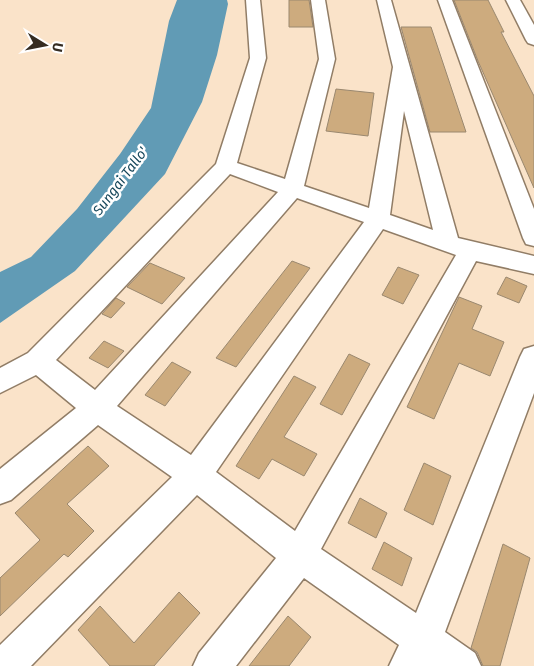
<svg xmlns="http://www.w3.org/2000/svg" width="534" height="666" font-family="'Fira Sans',sans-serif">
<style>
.water{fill:#619bb5}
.building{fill:#cdab7e;stroke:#9a886f}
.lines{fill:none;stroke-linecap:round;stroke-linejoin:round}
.street-casing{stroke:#917d66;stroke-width:3}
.street{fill:#fff;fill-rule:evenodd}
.labels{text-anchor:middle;stroke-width:5;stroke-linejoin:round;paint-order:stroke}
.far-water-label{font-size:14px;font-style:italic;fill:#16475b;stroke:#fff}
</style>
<rect width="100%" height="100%" fill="#fae3c9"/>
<path class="water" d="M177,0H227L228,4L217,55L202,102L165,174L75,271L0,323V272L31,257L77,209L120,154L151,108L169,21Z"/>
<g class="building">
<path d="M289,0H309L313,27H289Z"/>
<path d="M454,0H488L504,32H501L534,96V188L478,61Z"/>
<path d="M401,27H431L466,132H430Z"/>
<path d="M336,89L374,93L368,136L326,131Z"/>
<path d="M292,261L310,268L236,367L216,358Z"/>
<path d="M150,263L185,278L162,304L127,287Z"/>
<path d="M398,267L419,275L403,304L382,295Z"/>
<path d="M506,277L527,286L519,303L497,294Z"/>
<path d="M459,297L482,306L472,329L504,342L490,376L459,363L434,419L407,407Z"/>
<path d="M116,298L125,303L111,318L102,314Z"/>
<path d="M104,341L124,351L108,368L89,358Z"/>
<path d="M349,354L370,364L342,415L320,404Z"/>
<path d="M172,362L191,372L165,406L145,395Z"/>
<path d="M294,376L316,387L284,437L317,454L304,476L272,459L259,479L236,466Z"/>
<path d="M88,446L109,466L67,504L94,531L68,557L64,554L0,616V578L40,540L15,513Z"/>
<path d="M424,463L451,476L433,525L404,510Z"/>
<path d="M360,498L387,513L376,538L348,523Z"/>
<path d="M384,542L412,558L402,586L372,569Z"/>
<path d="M503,544L530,558L500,666H483L477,652L471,648Z"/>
<path d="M179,592L200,613L154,666H110L78,630L100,606L134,643Z"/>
<path d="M288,616L311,637L289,666H249Z"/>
</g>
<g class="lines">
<defs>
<g id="street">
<path d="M246,0H260L266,58L237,163L285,179L319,59L311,0H325L335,59L304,186L369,208L393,67L377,0H391L458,238L534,256V274L476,261L321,549L416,613L520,357L524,349L534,346V393L445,632L475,653L481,666H389L399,645L304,578L236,666H193L199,653L276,558L197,495L31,666H0V645L172,477L98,425L11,500L0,504V469L76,408L36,375L0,393V368L28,353L216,164L250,58ZM404,111L433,230L390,215ZM230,174L278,192L95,390L56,360ZM297,198L364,222L191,455L117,406ZM383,229L456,255L295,531L216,472Z"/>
<path d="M438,0H452L534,209V246L526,244L523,238Z"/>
<path d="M506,0H520L534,25V45L528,43L526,40Z"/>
</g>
</defs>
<use href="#street" class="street-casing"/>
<use href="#street" class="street"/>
</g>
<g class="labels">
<g class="far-water-label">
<text transform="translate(120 181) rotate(-53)" y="5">Sungai Tallo'</text>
</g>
</g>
<g transform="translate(45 45) rotate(100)" stroke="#ffffff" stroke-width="4" paint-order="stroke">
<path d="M0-4L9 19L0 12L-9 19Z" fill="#352c22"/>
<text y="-8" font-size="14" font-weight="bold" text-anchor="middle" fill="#352c22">U</text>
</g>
</svg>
